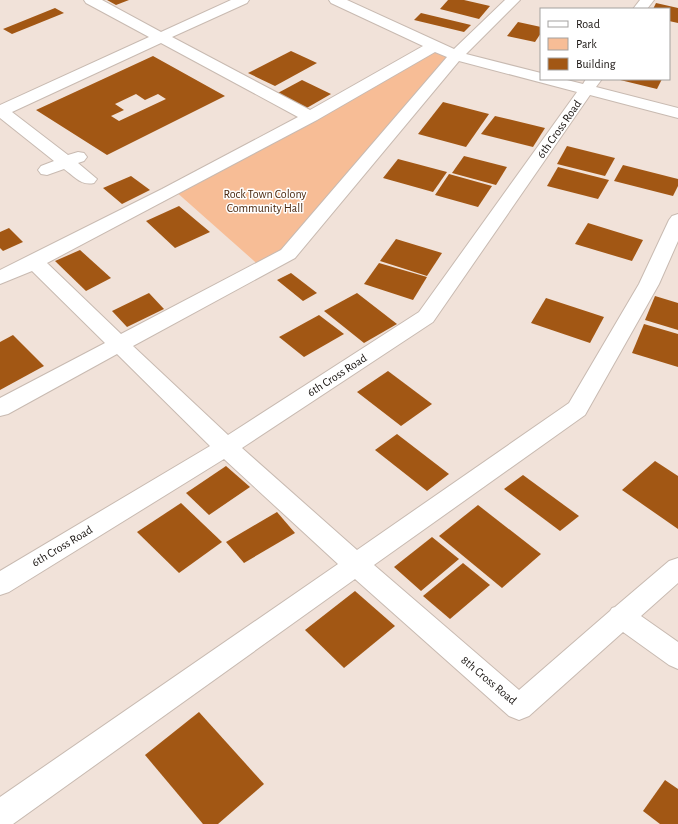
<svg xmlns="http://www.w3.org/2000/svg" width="678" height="824" font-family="'Alegreya Sans',sans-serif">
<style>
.green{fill:#f7bd96}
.building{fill:#a25714;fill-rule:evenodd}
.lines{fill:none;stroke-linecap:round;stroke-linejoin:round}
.minor-casing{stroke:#c8bab1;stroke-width:2}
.minor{fill:#fff;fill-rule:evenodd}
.labels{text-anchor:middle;stroke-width:3;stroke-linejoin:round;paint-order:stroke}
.street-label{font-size:12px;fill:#181310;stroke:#fff}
.park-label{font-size:12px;fill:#48270e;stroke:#fff}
</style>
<rect width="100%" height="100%" fill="#f1e2d9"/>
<path class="green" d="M434,46L456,56L288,254L262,268L174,190Z"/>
<g class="building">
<path d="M107,0H129L116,5Z"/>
<path d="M448,0H464L490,6L479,19L440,9Z"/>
<path d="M656,3L678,8V23L669,21V9H653Z"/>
<path d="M55,8L64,13L12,34L3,29Z"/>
<path d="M421,13L471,25L464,32L414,20Z"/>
<path d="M518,22L541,27V33L535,42L507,36Z"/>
<path d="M291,51L317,63L275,86L248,73Z"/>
<path d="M153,56L225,96L107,155L36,110ZM136,94L145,100L158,94L166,99L119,121L111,116L124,110L115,104Z"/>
<path d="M616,79H662L657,89Z"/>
<path d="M302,80L331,94L305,109L276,94Z"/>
<path d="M443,102L489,114L466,147L418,134Z"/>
<path d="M495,116L545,128L533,147L481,134Z"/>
<path d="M567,146L615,158L605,176L557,164Z"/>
<path d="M464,156L507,167L496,185L452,173Z"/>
<path d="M398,159L447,172L433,192L383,178Z"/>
<path d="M623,165L678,179V186L673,196L614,181Z"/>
<path d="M558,167L609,180L598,199L547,186Z"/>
<path d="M449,174L492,186L478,207L435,195Z"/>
<path d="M131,176L150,190L122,204L103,188Z"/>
<path d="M179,206L210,232L175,248L146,221Z"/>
<path d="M588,223L643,240L632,261L575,244Z"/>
<path d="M9,228L23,242L3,251L0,248V232Z"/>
<path d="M396,239L442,253L427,276L380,261Z"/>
<path d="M80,250L111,278L86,291L55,261Z"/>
<path d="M379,263L427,277L413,300L364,284Z"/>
<path d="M291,273L317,293L303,301L277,280Z"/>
<path d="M149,293L164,309L127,327L112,311Z"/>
<path d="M357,293L397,324L364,343L324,311Z"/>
<path d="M655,296L678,303V330L645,320Z"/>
<path d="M546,298L604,317L590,343L531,323Z"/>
<path d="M319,315L344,334L304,357L279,337Z"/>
<path d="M644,324L678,334V367L632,353Z"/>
<path d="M13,335L44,366L0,390V342Z"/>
<path d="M388,371L432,404L401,426L357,392Z"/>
<path d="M397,434L449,474L427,491L375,450Z"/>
<path d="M655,461L678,476V529L622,490Z"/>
<path d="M226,466L250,487L209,515L186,493Z"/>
<path d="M523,475L579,516L560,531L504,489Z"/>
<path d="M181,503L222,542L179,573L137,532Z"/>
<path d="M478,505L541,554L502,588L439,536Z"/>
<path d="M277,512L295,533L244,563L226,542Z"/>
<path d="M432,537L459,559L421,591L394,567Z"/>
<path d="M463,563L490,585L450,619L423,596Z"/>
<path d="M355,591L395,626L344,668L305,630Z"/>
<path d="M199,712L264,784L218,824H203L145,755Z"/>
<path d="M665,780L678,789V824H660L643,811Z"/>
</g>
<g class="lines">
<defs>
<g id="minor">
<path d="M84,0H102L161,32L231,0H249L247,3L172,37L310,110L423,46L331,3L329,0H347L454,49L505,0H520L466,54L541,73V79H563L583,84L586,79H602L596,87L678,108V118L590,95L433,322L242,448L357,550L569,403L639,284L669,220L672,216L678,214V241L659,284L585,415L374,565L519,690L610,611L612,608L615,607L669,561L678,558V583L641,616L678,642V669L669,665L623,632L529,716L519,720L509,716L355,579L13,824H0V797L338,564L224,459L9,592L0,595V571L210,446L117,354L8,414L0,416V398L105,343L32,271L0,284V270L162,189L298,117L161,43L12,112L68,155L78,152L84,153L87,157L84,161L78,163L97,179L94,183C81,186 74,176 64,169L47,175L41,174L38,170L41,166L54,161L0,118V105L149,37L86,3ZM435,52L447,57L281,250L121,334L47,263L317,120ZM459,61L577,92L419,312L228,435L133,346L295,258Z"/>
<path d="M640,0H654L647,9H633Z"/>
</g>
</defs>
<use href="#minor" class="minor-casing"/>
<use href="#minor" class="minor"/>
</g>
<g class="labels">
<g class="street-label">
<text transform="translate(559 129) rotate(-55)" y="4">6th Cross Road</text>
<text transform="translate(337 375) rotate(-33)" y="4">6th Cross Road</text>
<text transform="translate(62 546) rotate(-31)" y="4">6th Cross Road</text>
<text transform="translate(489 680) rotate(40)" y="4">8th Cross Road</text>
</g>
<g class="park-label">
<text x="265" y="198">Rock Town Colony<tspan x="265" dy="14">Community Hall</tspan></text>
</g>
</g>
<rect x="540" y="8" width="130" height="72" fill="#ffffff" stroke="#a3a19f"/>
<rect x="548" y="21" width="20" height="6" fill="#ffffff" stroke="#a3a19f"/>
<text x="576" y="28" font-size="12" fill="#181310">Road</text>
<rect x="548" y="38" width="20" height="12" fill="#f7bd96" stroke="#a3a19f"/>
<text x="576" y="48" font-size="12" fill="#181310">Park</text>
<rect x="548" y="58" width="20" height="12" fill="#a25714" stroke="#a3a19f"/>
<text x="576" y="68" font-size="12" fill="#181310">Building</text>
</svg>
